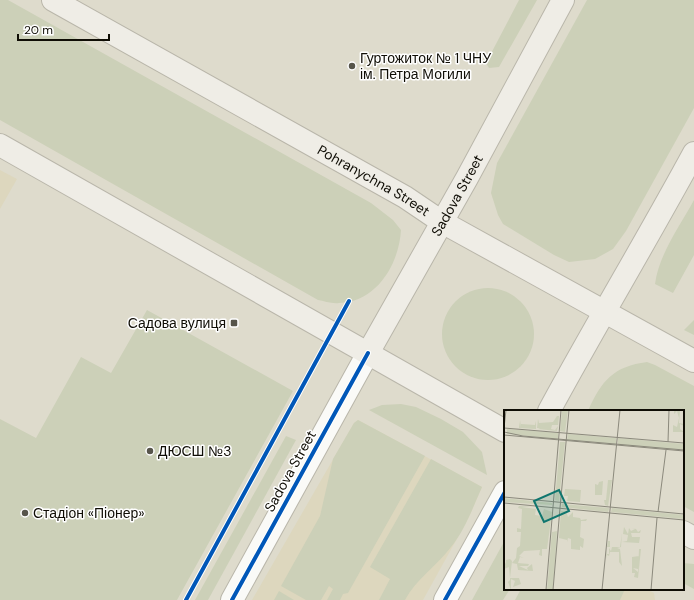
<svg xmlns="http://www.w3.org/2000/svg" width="694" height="600" font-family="'DM Sans',sans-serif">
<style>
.built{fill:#ddd7be}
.green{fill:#ccd0b8}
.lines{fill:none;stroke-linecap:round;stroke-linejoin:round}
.tertiary-casing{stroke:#b9b6aa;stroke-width:24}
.secondary-casing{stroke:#b9b6aa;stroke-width:24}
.tertiary{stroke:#fafaf7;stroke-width:22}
.secondary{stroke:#efede6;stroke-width:22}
.cycleway-casing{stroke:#fff;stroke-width:6}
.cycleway{stroke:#0057b8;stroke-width:4}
.poi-dot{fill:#57554b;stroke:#fff;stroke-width:1.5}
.labels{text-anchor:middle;stroke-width:3;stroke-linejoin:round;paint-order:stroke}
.poi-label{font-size:14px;fill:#0f0d05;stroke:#fff;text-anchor:start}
.street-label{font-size:14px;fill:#0f0d05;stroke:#fff}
.inset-road{fill:none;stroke:#8b897c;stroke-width:1}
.view{fill:#0f766e;fill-opacity:0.15;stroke:#0f766e;stroke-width:2}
.inset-edge{fill:none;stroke:#0f0d05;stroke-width:2}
</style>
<rect width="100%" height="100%" fill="#dedbcc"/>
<g class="built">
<path d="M0,170L17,179L0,209Z"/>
<path d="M358,420L482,487L469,517L423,600H252L354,423Z"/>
<path d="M619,589H646L654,593L655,600H614Z"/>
</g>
<g class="green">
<path d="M0,0H8L371,203L393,220L401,230C399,264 377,302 339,303C332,304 324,301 318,300L0,120Z"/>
<path d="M519,0H537L499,67L489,68L486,63Z"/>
<path d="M587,0H694V108L626,231L613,249L595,259L569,262L554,255L503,224L498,215L491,193L497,163Z"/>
<path d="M694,200V255L673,293L655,284C659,254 680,226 694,200Z"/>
<circle cx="488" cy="334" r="46"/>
<path d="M147,310L293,391L177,600H0V419L36,438L81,357L111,373Z"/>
<path d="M694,320V335L684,330Z"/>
<path d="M647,362L655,365L694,386V512L683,506V411H588C601,381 614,366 647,362Z"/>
<path d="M401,404L416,407L441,419L463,432L482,452L487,475L369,410L382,405Z"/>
<path d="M358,420L425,456L348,593L343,594L340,600H327L333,589L329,586L321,600H306L281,586L320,516L333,459L354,423Z"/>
<path d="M286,436L296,440L208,600H195Z"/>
<path d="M431,459L482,487C473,507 465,530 451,547C437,566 416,579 405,600H379L390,579L370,567Z"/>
<path d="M505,540V589H510L503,600H472Z"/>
<path d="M683,563L694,564V589L683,583Z"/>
<path d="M521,589H625L620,600H515Z"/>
<path d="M279,591L294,600H274Z"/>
</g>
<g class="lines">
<defs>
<g id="tertiary">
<path d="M232,600L368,353"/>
<path d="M445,600L505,492"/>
</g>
<g id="secondary">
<path id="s1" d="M53,0L405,197L442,222L694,361"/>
<path d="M0,145L505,431"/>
<path id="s2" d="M368,353L467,178L563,0"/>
<path d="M549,411C596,324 647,240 694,153"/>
<path d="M683,532L694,538"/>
</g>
</defs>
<use href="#tertiary" class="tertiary-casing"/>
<use href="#secondary" class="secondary-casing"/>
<use href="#tertiary" class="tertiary"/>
<use href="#secondary" class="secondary"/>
<defs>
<g id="cycleway">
<path d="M186,600L349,301"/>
<path d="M232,600L368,353"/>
<path d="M445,600L505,492"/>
</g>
</defs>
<use href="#cycleway" class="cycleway-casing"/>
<use href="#cycleway" class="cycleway"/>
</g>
<g class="poi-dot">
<circle cx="352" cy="66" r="4"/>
<rect x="230" y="319" width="8" height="8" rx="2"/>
<circle cx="150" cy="451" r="4"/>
<circle cx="25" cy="513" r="4"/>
</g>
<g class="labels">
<g class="poi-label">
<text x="360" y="63">Гуртожиток № 1 ЧНУ<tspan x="360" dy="16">ім. Петра Могили</tspan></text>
<text x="226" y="328" text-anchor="end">Садова вулиця</text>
<text x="158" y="456">ДЮСШ №3</text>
<text x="33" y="518">Стадіон «Піонер»</text>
</g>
<g class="street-label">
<text dy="5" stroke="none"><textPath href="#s1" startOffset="368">Pohranychna Street</textPath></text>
<text dy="5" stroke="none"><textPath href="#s2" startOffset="181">Sadova Street</textPath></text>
<text transform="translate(290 471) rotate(-61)" y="5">Sadova Street</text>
</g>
</g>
<g transform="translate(504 410)">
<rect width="180" height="180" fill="#dedbcc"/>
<path d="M58,0H64L61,22L56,21ZM170,0H176L175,13L180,14V16L176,14V19L180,22H169V15L173,17L175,8L173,1L170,4ZM53,6H55L54,15H48L47,19L51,20L54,16L53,21L34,19L36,18H33L34,9L35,13L49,12ZM17,10V14L31,15L32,11V19L15,18V11L16,17ZM3,19L54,23V29L3,24ZM64,24L112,28V34L63,30ZM114,28L180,34V41L114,35ZM56,32H61L55,91L51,90ZM104,70H108L104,96L101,95L100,90H102ZM99,71L98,85H85H91V74L94,75L95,72ZM61,79L77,80L76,92L63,91L64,86H60ZM0,88L48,93V95L0,92ZM58,94L105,98V99L104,102L58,97ZM15,96L32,97H18L32,99L31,105L38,106L40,99L48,102L43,139H38V146L35,145L36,140L20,141L15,146L20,148L16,147L14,153L25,154L24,156H15L24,160L23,158L28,154L29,161L14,160L13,154L8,153L12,148L13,138L16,136L17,122H13V118L17,119L18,99L14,98ZM108,98L180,105V109L107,102ZM57,101H62L64,107L69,102V107L76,108L77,110L83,109L82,111H77L76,127L80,129L79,138L76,136V140L67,139V129L64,128L63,132V130L55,128ZM120,117L124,124L125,118L127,121L131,119L127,118L132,119L134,122L137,120L136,123H127L128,127H136L135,133L118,132L123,131L124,125L119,124ZM53,121L49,180H43L48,122ZM118,123L117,137L113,138L116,139L118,156L115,152V142H106L105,146L103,145L102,149L103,138V144H105V138L107,141L108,137H103L104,131H106V137H116ZM135,139H137L134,168L130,167L131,163H128V147L135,146L134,159L129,158L134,162ZM6,149L8,151L6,168H15L17,174L9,177L11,171L7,169V180L4,172L6,170V168L5,158V157L0,159V150L2,154V150Z" fill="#ccd0b8"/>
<path class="inset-road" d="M0,18L180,33M0,18L2,0M0,22L19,26L180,40M0,25L180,41M164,32L165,0M0,87L180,104M0,93L180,110M49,97L57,0M56,98L65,0M154,102L162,40M42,180L49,97M49,180L56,98M98,180L116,0M147,180L153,108"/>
<path class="view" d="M55,80L65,101L40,112L30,91Z"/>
<rect width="180" height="180" class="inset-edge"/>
</g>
<path d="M18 34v6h91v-6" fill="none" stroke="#0f0d05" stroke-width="2"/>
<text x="24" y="34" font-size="12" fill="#0f0d05" stroke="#ffffff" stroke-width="3" paint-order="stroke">20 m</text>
</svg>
